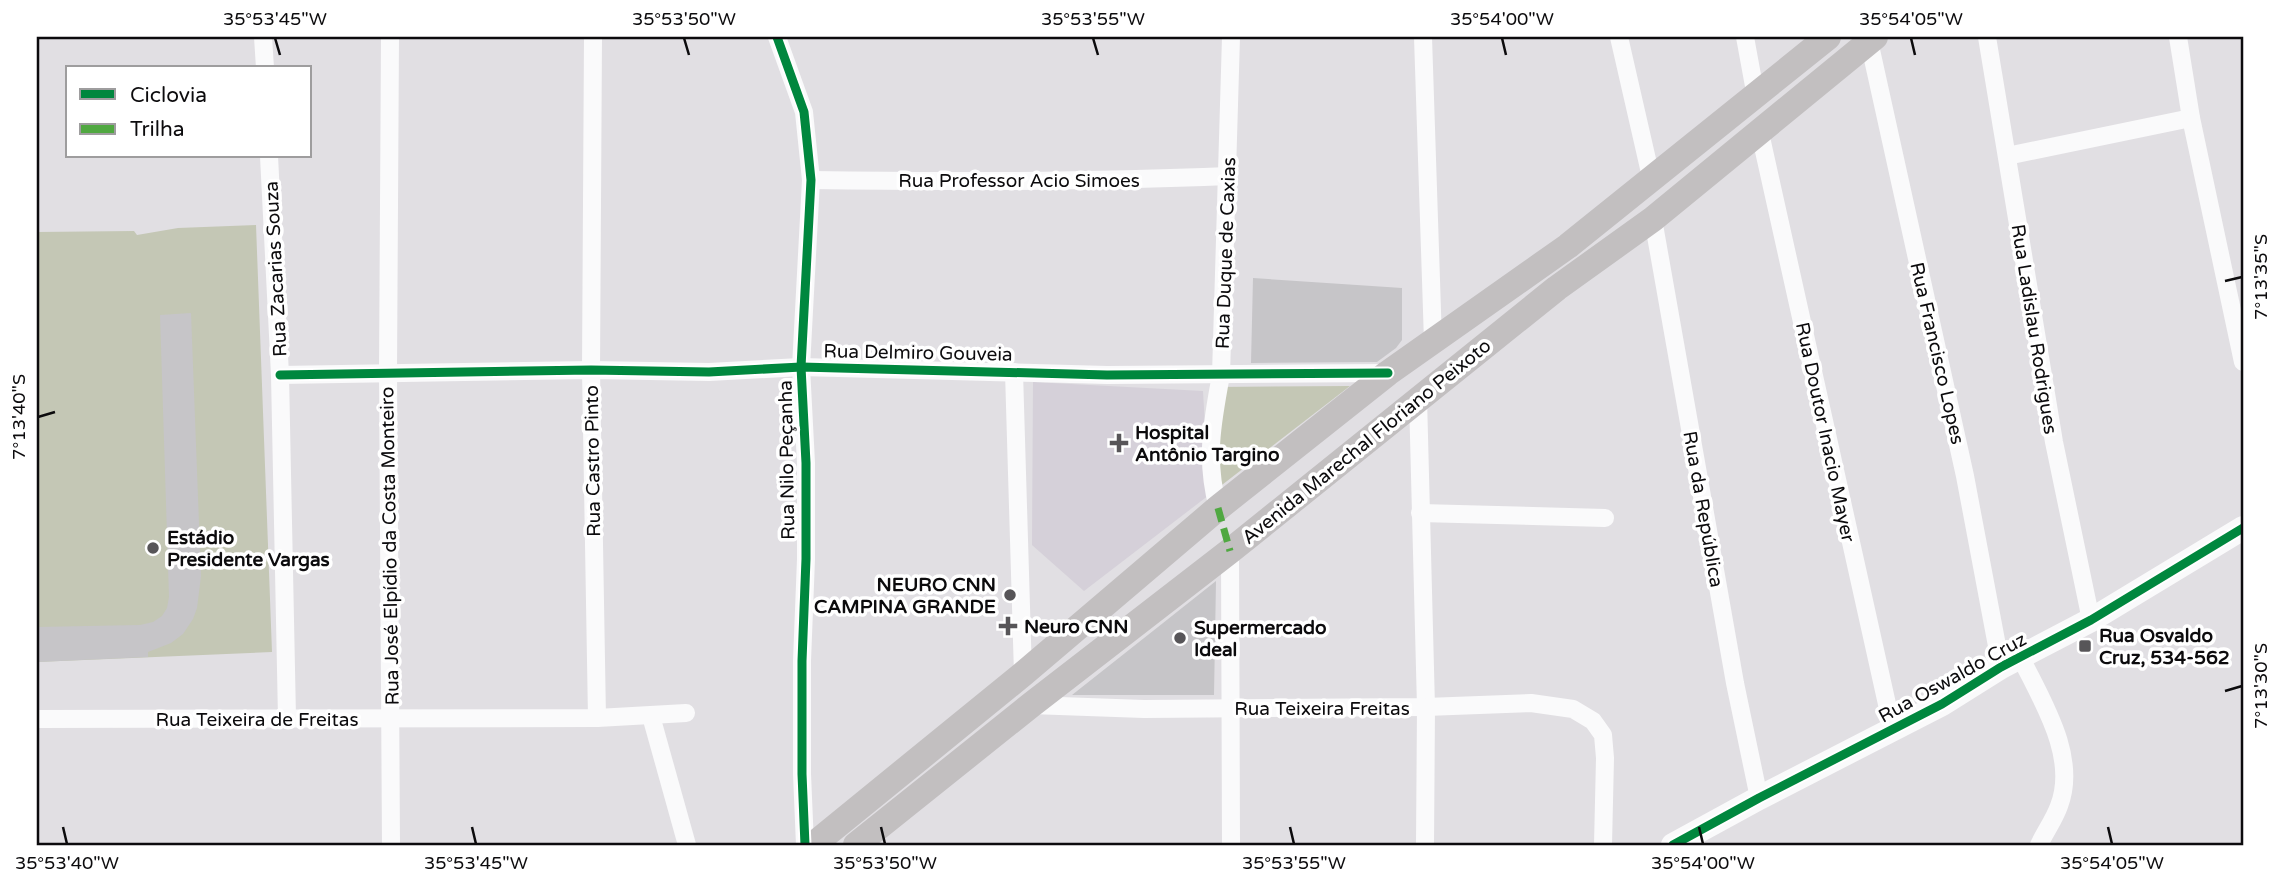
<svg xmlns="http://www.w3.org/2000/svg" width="2280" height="882" font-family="'Varela Round',sans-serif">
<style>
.built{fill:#d5d0d9}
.green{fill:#c4c7b5}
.building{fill:#c6c5c8}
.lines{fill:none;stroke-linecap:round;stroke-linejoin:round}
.street{stroke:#fafafb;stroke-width:18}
.secondary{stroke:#fafafb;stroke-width:24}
.primary{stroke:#c2bfc0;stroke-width:26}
.quiet{stroke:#50a841;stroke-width:7;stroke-dasharray:14 7;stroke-linecap:butt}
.cycleway-casing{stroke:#fff;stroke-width:13}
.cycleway{stroke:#00873e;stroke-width:9}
.ticks{fill:none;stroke:#0c0b0d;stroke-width:2.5}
.poi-dot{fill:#575558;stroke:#fff;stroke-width:2.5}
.labels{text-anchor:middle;stroke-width:7;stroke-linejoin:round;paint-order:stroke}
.street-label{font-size:19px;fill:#0c0b0d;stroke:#fff}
.poi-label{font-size:19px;font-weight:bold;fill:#0c0b0d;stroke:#fff;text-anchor:start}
.neatline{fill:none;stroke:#0c0b0d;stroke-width:2.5}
.ticks-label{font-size:18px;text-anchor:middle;fill:#0c0b0d}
</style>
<rect width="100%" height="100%" fill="#e1dfe3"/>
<path class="built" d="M1033,382L1203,391L1209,495L1084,591L1032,545Z"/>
<g class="green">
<path d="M256,225L272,652L37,662V232L134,231L137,235L178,228Z"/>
<path d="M1350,386L1218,488L1214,387Z"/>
</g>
<g class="building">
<path d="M1253,278L1402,288V340L1396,348L1377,362L1251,363Z"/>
<path d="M191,313L201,576L197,608L193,619L183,634L171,643L148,652V657L37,662V627L140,625L153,622L162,616L167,608L169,597L160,315Z"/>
<path d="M1216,581L1214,695H1072L1158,627Z"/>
</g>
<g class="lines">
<g class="street">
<path d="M263,37L265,68"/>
<path d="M390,37L388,372L391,845"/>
<path d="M593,37L591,370L597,718"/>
<path d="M777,37L804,112L811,180L801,367L806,463V559L802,661V774L805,845"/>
<path d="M1423,37L1433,341"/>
<path d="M1619,37L1651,177"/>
<path d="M1745,37L1756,97"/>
<path d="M1987,37L2054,442L2091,620"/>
<path d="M2178,37L2191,118L2243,362"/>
<path d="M1869,41L1965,476L2001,667"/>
<path d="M1760,133L1893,731"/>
<path d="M269,156L280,375L287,718"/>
<path d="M2007,156L2191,118"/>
<path d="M811,180C950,182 1088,182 1228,176"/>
<path d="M1653,219L1735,683L1759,798"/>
<path d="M1014,372L1023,674"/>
<path d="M280,375L591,370L709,372L801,367L1107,375L1388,373"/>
<path d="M1418,398L1426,707L1425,845"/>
<path d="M1218,508C1205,460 1212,423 1221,375L1231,37"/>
<path d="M1420,513L1605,518"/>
<path d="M1230,551L1231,845"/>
<path d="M2021,658C2042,701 2078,757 2059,806C2054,820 2045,832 2039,845"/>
<path d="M1031,705L1144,709L1426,707L1531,703L1573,709L1593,721L1603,735L1605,758L1603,845"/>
<path d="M651,716L687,845"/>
<path d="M37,719L597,718L686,713"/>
</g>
<path class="secondary" d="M1673,845L1759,798L1942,704L2001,667L2091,620L2243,528"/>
<g class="primary">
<path d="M813,845L1023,674L1218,508L1388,373L1568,246L1828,37"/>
<path d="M856,845L1031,705L1230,551L1557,288L1653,219L1875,37"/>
</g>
<path class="quiet" d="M1218,508L1230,551"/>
<defs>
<g id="cycleway">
<path d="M777,37L804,112L811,180L801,367L806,463V559L802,661V774L805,845"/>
<path d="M280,375L591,370L709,372L801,367L1107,375L1388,373"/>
<path d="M1673,845L1759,798L1942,704L2001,667L2091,620L2243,528"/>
</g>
</defs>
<use href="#cycleway" class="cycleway-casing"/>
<use href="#cycleway" class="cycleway"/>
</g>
<path class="ticks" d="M275,38L280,55M684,38L689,55M1093,38L1098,55M1502,38L1506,55M1911,38L1915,55M2225,281L2242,277M38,417L55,412M2225,691L2242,686M63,827L67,844M472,827L476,844M881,827L885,844M1290,827L1294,844M1699,827L1703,844M2108,827L2112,844"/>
<g class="poi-dot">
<path d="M1115.5 432.5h7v7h7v7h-7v7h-7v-7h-7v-7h7z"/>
<circle cx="153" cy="548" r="7"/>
<circle cx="1010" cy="595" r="7"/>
<path d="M1004.5 615.5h7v7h7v7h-7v7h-7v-7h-7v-7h7z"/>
<circle cx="1180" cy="638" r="7"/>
<rect x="2078" y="639" width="14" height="14" rx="3.5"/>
</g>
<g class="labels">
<g class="street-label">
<text x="1019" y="187">Rua Professor Acio Simoes</text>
<text transform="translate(1225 253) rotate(-88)" y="7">Rua Duque de Caxias</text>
<text transform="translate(275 269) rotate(-93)" y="7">Rua Zacarias Souza</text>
<text transform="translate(2035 329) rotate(81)" y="7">Rua Ladislau Rodrigues</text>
<text transform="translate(918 352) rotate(1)" y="7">Rua Delmiro Gouveia</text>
<text transform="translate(1938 353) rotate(77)" y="7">Rua Francisco Lopes</text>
<text transform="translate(1826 432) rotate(78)" y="7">Rua Doutor Inacio Mayer</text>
<text transform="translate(1366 441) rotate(-39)" y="7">Avenida Marechal Floriano Peixoto</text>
<text transform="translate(786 460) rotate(-91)" y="7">Rua Nilo Peçanha</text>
<text transform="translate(592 461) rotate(-91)" y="7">Rua Castro Pinto</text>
<text transform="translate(1704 509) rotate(80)" y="7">Rua da República</text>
<text transform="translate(389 546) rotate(-91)" y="7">Rua José Elpídio da Costa Monteiro</text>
<text transform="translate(1952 677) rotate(-29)" y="7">Rua Oswaldo Cruz</text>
<text x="1322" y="715">Rua Teixeira Freitas</text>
<text x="257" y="726">Rua Teixeira de Freitas</text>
</g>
<g class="poi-label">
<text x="1135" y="439">Hospital<tspan x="1135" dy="22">Antônio Targino</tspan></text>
<text x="167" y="544">Estádio<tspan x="167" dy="22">Presidente Vargas</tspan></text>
<text x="996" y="591" text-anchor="end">NEURO CNN<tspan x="996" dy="22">CAMPINA GRANDE</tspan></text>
<text x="1024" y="633">Neuro CNN</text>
<text x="1194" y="634">Supermercado<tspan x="1194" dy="22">Ideal</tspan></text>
<text x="2099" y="642">Rua Osvaldo<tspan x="2099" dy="22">Cruz, 534-562</tspan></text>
</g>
</g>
<rect width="2280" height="882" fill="none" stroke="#ffffff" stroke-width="77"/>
<rect x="66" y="66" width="245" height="91" fill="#ffffff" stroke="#9e9d9e" stroke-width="2"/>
<rect x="80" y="89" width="35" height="10" fill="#00873e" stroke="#9e9d9e" stroke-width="2"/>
<text x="130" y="102" font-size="21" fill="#0c0b0d">Ciclovia</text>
<rect x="80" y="124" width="35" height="10" fill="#50a841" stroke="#9e9d9e" stroke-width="2"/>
<text x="130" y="136" font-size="21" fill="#0c0b0d">Trilha</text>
<rect x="38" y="38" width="2204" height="806" class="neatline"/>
<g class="ticks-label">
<text x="275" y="25">35°53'45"W</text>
<text x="684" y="25">35°53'50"W</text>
<text x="1093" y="25">35°53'55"W</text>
<text x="1502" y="25">35°54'00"W</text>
<text x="1911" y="25">35°54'05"W</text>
<text transform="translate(2261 277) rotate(-90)" y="6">7°13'35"S</text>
<text transform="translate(19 417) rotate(-90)" y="6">7°13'40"S</text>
<text transform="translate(2261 686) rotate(-90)" y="6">7°13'30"S</text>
<text x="67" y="869">35°53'40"W</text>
<text x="476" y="869">35°53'45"W</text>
<text x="885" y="869">35°53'50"W</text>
<text x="1294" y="869">35°53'55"W</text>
<text x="1703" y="869">35°54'00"W</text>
<text x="2112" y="869">35°54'05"W</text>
</g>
</svg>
